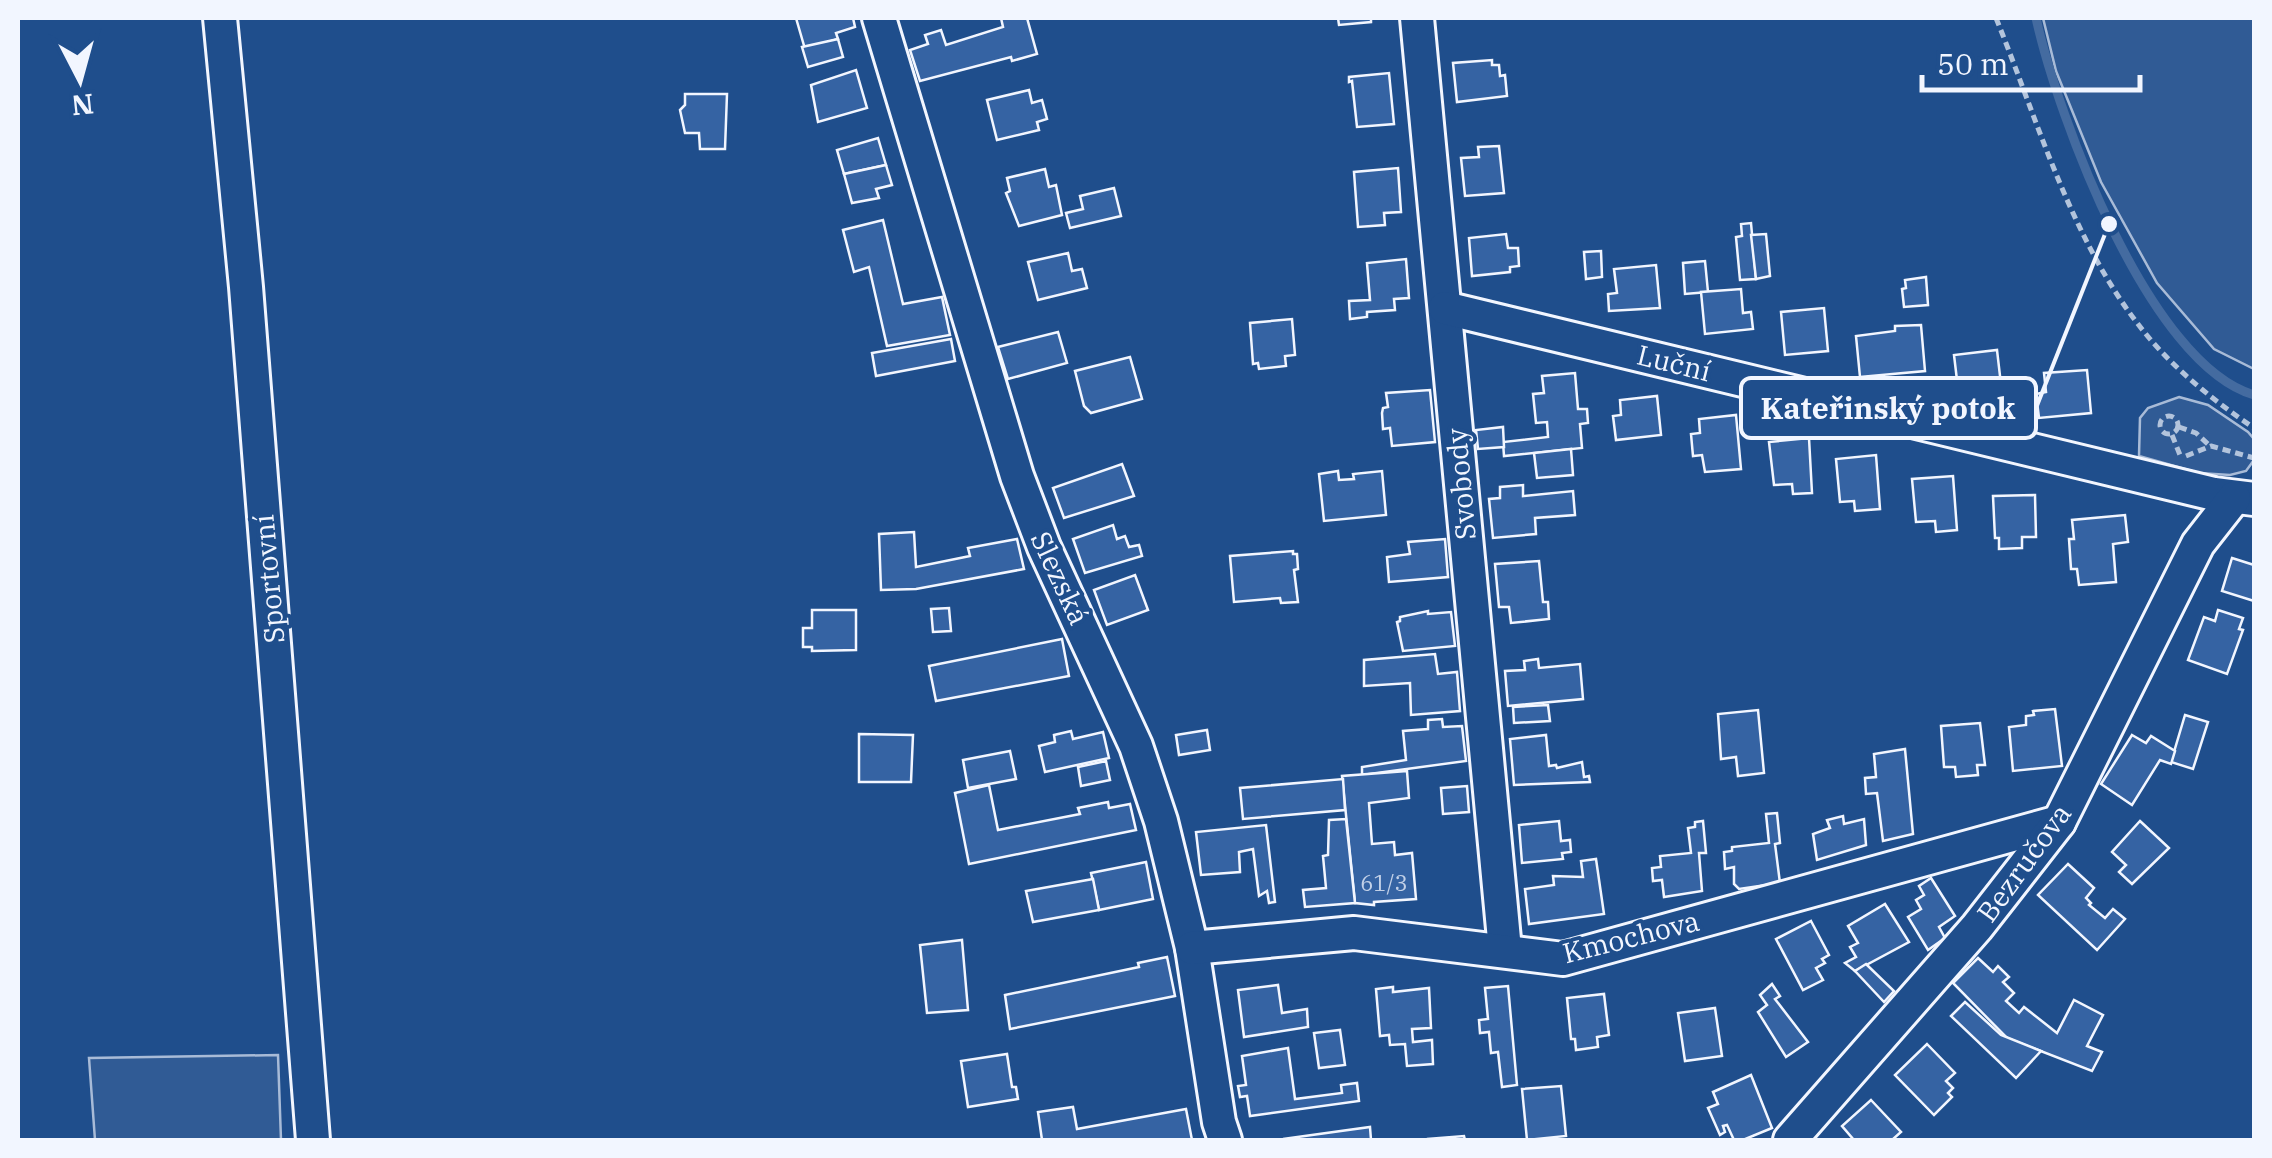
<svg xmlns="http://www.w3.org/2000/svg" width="2272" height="1158" font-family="'IBM Plex Serif',serif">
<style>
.built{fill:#305b95;stroke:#a8bbd7;stroke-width:2.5}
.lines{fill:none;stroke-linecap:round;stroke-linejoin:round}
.stream{stroke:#446ba0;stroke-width:9}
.building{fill:#3563a3;stroke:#f2f6ff;stroke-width:2.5}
.minor-casing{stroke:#f2f6ff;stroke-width:38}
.path{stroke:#b3c4dc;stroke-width:5;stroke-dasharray:8 5;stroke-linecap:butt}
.minor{stroke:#1f4e8c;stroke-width:32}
.labels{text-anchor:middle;stroke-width:8;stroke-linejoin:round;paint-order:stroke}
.number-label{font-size:22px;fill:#c3d1e8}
.street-label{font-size:28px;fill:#f2f6ff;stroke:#1f4e8c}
.leader{fill:none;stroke:#f2f6ff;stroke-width:4}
.callout-dot{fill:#f2f6ff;stroke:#1f4e8c;stroke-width:4}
.callout{fill:#1f4e8c;stroke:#f2f6ff;stroke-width:4}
.callout-label{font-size:30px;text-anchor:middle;font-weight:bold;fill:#f2f6ff}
</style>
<rect width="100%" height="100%" fill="#1f4e8c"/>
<g class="built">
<path d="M2043,18H2254V369L2214,349L2157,283L2101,182L2056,71Z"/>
<path d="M2179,397L2208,405L2248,432L2254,439V460L2246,471L2230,475L2199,473L2139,456L2140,418L2148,408Z"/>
<path d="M278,1055L281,1140H95L89,1058Z"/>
</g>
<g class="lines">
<path class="stream" d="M2036,18C2058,117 2149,364 2254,395"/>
</g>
<g class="building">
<path d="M796,18H853L855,27L836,33L838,39L805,49Z"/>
<path d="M1001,18H1027L1037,54L1012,61L1011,57L920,81L910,50L928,44L925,35L941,30L946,45L1003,27Z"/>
<path d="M1338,18H1371V22L1339,25Z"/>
<path d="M838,39L843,57L808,67L802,47Z"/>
<path d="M1492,60V65H1499L1500,76L1505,75L1507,96L1457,102L1453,63Z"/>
<path d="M856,70L867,108L818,122L811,85Z"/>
<path d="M1389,73L1394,124L1357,127L1352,81L1349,82V77Z"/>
<path d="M1029,90L1032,103L1042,100L1047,119L1037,122L1039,130L997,140L987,100Z"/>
<path d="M685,94H727L725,149H700L699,133H685L680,110L685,105Z"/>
<path d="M878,138L886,165L844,174L837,150Z"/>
<path d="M1499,146L1504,193L1465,196L1461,158L1479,157L1478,147Z"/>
<path d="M886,165L892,185L876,189L879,198L852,203L844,174Z"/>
<path d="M1398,168L1401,212L1384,213L1385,225L1358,227L1354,172Z"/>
<path d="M1045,169L1049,187L1056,185L1062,215L1019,226L1006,193L1010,191L1007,178Z"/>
<path d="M1114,188L1121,216L1070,228L1066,213L1083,209L1080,196Z"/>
<path d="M883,220L903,304L942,297L950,335L887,346L869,267L854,272L843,230Z"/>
<path d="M1751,223L1756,279L1740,280L1736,237L1742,236L1741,224Z"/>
<path d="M1506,234L1508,248H1518L1519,266L1510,267V272L1472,276L1469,238Z"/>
<path d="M1766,234L1770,276L1756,279L1751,235Z"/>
<path d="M1601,251L1602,277L1586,279L1584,252Z"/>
<path d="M1068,253L1072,271L1082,269L1087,288L1038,300L1028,262Z"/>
<path d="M1406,259L1409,298L1394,299L1395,310L1367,312V317L1350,319L1349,301L1370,300L1367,263Z"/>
<path d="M1705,261L1708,292L1685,294L1683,263Z"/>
<path d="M1656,265L1660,308L1609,311L1608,294L1617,293L1614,269Z"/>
<path d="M1926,277L1928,305L1904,307L1902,289L1906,288L1905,280Z"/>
<path d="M1741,289L1743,313L1751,312L1753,329L1705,334L1701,292Z"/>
<path d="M1824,308L1828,351L1785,355L1781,312Z"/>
<path d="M1292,319L1295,355L1285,356L1286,366L1259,369L1258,363L1253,364L1250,323Z"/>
<path d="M1921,325L1925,371L1860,377L1856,336L1895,331V326Z"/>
<path d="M1058,332L1067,363L1008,379L998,347Z"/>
<path d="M951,339L955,361L876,376L872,353Z"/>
<path d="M1997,350L2002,393L1959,397L1954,355Z"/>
<path d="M1130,357L1142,399L1091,413L1084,406L1075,371Z"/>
<path d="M2087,370L2091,413L2039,418L2036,394L2046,392L2044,373Z"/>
<path d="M1575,373L1578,409H1587L1588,423L1580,424L1582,448L1504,456L1503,442L1548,437L1547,422L1536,423L1533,394L1544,393L1542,376Z"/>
<path d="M1430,390L1435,442L1392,446L1390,428L1383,429L1382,413L1383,408L1388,407L1386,393Z"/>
<path d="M1657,396L1661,435L1616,440L1613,416L1621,415L1620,400Z"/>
<path d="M1736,415L1741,469L1705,472L1702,455L1693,456L1691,434L1700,433L1699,419Z"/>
<path d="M1503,427L1504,447L1478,449L1476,430Z"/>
<path d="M1809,438L1812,493L1793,494L1792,484L1774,485L1769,442Z"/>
<path d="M1571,449L1573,475L1537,478L1534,453Z"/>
<path d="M1876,455L1880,509L1855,511L1854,501L1840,502L1836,459Z"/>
<path d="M1122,464L1134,496L1064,518L1053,488Z"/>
<path d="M1338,471L1339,480L1354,479L1353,474L1382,471L1386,515L1324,521L1319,474Z"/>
<path d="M1953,476L1957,530L1936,532L1935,521L1916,522L1912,479Z"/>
<path d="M1523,485V496L1573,491L1575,515L1535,518L1536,534L1493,538L1489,499L1500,498V487Z"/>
<path d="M2035,495L2036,537H2022V548L1999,549V538H1995L1993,496Z"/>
<path d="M2125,515L2128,542L2113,544L2116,582L2079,585L2077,569H2071L2069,539H2074L2072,520Z"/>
<path d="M1113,525L1117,539L1125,536L1129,547L1139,545L1142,556L1085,573L1073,539Z"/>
<path d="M914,532L916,567L970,556L968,548L1017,539L1024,569L916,589L881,590L879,534Z"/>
<path d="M1445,539L1448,577L1389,582L1387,557L1410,554L1408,542Z"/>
<path d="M1293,551V554H1297L1298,569L1294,570L1298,602L1281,603L1280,598L1234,602L1230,556Z"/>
<path d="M2232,558L2254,565V601L2222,591Z"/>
<path d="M1539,561L1543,602H1548L1549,619L1511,623L1509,607H1499L1495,564Z"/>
<path d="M1135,575L1148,610L1107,625L1094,590Z"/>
<path d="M949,608L951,631L933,632L931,609Z"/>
<path d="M812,610H856V650L812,651V647H803V628H812Z"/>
<path d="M2218,610L2243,618L2239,629L2243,630L2227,674L2188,660L2204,617L2215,621Z"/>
<path d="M1428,611V614L1451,612L1455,646L1403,651L1397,622L1400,621V617Z"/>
<path d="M1062,639L1069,676L936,701L929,666Z"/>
<path d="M1435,654L1438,674L1457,672L1460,711L1411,715L1410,683L1364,686V660Z"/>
<path d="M1538,659L1539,668L1580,664L1583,699L1508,706L1505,671L1525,670L1524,661Z"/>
<path d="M1548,705L1550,721L1514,723L1513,707Z"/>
<path d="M2055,709L2062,766L2013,771L2009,727L2026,725V716L2034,715L2033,711Z"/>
<path d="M1758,710L1764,773L1738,776L1736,757L1721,759L1718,714Z"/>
<path d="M2185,715L2208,722L2193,769L2171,762Z"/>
<path d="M1442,719L1443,727L1462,726L1466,761L1362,775V767L1406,760L1403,731L1428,729V720Z"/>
<path d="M1980,723L1985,765H1977L1978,775L1956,777L1955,767H1944L1941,726Z"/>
<path d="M1207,730L1210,750L1179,755L1176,735Z"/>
<path d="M1071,731L1073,739L1103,732L1109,758L1045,772L1039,746L1055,742L1054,735Z"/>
<path d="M859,734L913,735L911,782H859Z"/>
<path d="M1546,735L1549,766L1556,765L1557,768L1582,762L1584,777L1589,776L1590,782L1514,785L1510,739Z"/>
<path d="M2132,735L2146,743L2151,736L2175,751L2171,764L2160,760L2132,805L2101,784Z"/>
<path d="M1905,749L1913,834L1883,841L1877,793L1866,794L1865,778L1876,777L1874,754Z"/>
<path d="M1010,751L1016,779L968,788L963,760Z"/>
<path d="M1106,761L1110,780L1081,786L1078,767Z"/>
<path d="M1407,771L1409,798L1369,803L1372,844L1394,842L1395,855L1412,853L1416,899L1374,902V905L1355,903L1342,776Z"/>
<path d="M1343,779L1345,810L1243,819L1240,788Z"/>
<path d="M989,785L998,830L1080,814L1078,808L1108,802L1109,808L1130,804L1136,830L969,864L955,793Z"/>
<path d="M1467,786L1469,812L1443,814L1441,788Z"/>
<path d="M1777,813L1780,843L1775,844L1780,883L1739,889L1734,884V867L1725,869L1724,852L1732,851V847L1769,843L1766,814Z"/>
<path d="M1843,816L1844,824L1864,819L1866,845L1817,860L1813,834L1830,828L1827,820Z"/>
<path d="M1346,819L1355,903L1305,907L1303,890L1326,888L1323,856L1328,855L1329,820Z"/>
<path d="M1559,821L1561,841L1570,840L1571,852L1562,853L1563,859L1522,863L1519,825Z"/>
<path d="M1703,821L1706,853H1699L1702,891L1664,897L1662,880L1653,881L1652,868L1661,867L1660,856L1691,853L1688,828L1695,827V822Z"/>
<path d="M2140,821L2169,848L2132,884L2119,872L2126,865L2112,852Z"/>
<path d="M1266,825L1275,902L1269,903L1267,891L1259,896L1253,849L1239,852L1240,872L1201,875L1196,832Z"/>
<path d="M1596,859L1604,914L1529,924L1525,889L1554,885L1553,876L1583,877L1581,861Z"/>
<path d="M1146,862L1153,899L1099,910L1091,873Z"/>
<path d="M2068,864L2094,888L2086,898L2091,903L2089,905L2105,918L2113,909L2125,919L2097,950L2038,895Z"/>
<path d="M1931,878L1955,916L1939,927L1945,938L1928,950L1908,917L1921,909L1916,900L1924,895L1919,886Z"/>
<path d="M1093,879L1099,910L1033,922L1026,891Z"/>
<path d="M1885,904L1909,942L1855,971L1845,963L1856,957L1850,947L1858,943L1848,926Z"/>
<path d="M1811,921L1829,955L1822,959L1825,963L1816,968L1823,980L1803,990L1776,939Z"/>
<path d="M962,940L968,1010L927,1013L920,945Z"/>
<path d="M1167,957L1175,996L1010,1029L1005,995L1139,967L1138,963Z"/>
<path d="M1978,958L1993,972L1998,966L2009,977L2003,982L2014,993L2006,1001L2019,1013L2024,1007L2057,1033L2074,1000L2103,1015L2087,1046L2102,1052L2092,1071L2007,1038L1953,983Z"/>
<path d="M1866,964L1894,991L1884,1002L1855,971Z"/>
<path d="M1772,984L1780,996L1775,999L1808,1042L1786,1057L1758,1012L1767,1005L1760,995Z"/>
<path d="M1278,985L1282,1013L1307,1009L1308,1027L1244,1037L1238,990Z"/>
<path d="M1508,986L1517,1085L1502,1087L1498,1052L1491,1053L1489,1032L1480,1033L1479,1020L1488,1019L1485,988Z"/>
<path d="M1393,987V992L1429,988L1431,1028L1412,1029L1413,1042L1432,1040L1433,1064L1407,1066L1405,1044L1390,1045L1389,1035L1380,1036L1376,989Z"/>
<path d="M1604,994L1609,1035L1597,1037L1598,1047L1576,1050L1575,1039H1571L1567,998Z"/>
<path d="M1965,1002L2001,1035L2041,1051L2016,1078L1951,1016Z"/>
<path d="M1715,1008L1722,1056L1685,1061L1678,1013Z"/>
<path d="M1340,1030L1345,1065L1319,1068L1314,1033Z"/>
<path d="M1927,1044L1955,1073L1946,1081L1953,1088L1948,1093L1952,1097L1934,1115L1895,1075Z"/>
<path d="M1288,1048L1295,1099L1342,1093L1341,1085L1357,1083L1359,1101L1250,1116L1247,1096L1240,1097L1238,1086L1246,1085L1242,1056Z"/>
<path d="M1007,1054L1012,1087H1016L1018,1099L968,1107L961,1061Z"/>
<path d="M1751,1075L1772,1128L1743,1140H1734L1727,1125L1723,1126L1725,1132L1720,1135L1708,1108L1718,1104L1713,1092Z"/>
<path d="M1561,1086L1566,1136L1527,1140L1522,1089Z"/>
<path d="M1871,1100L1901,1132L1892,1140H1854L1842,1126Z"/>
<path d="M1073,1107L1077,1129L1186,1109L1192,1140H1042L1038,1112Z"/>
<path d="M1370,1127L1371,1140L1283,1139Z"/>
<path d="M1464,1136L1465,1140H1428V1139Z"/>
</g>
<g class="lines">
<defs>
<g id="minor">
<path d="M220,18L246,287L313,1140"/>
<path d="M879,18L1017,476L1044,547L1136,746L1161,821L1192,948L1219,1122L1225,1140"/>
<path d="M1417,18L1505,950"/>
<path d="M1445,308L2214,494L2254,499"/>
<path d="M1192,948L1354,933L1563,959L2059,822"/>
<path d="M1790,1140L1977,927L2059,822L2198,544L2234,498"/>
</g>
</defs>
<use href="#minor" class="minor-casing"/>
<g class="path">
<path d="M1996,18C2040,126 2073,248 2150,339C2179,373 2217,403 2254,428"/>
<circle cx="2169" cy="425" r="9"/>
<path d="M2179,427L2196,433L2210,446"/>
<path d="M2172,435L2180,455"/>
<path d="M2186,456L2211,446L2254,458"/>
</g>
<use href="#minor" class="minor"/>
</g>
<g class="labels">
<g class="number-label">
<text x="1384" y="891">61/3</text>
</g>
<g class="street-label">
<text transform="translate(1674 363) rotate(14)" y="10">Luční</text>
<text transform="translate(1461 484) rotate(-95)" y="10">Svobody</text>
<text transform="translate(1060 578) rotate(65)" y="10">Slezská</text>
<text transform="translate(269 579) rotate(-95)" y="10">Sportovní</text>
<text transform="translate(2024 863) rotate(-54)" y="10">Bezručova</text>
<text transform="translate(1631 937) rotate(-14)" y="10">Kmochova</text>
</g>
</g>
<path class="leader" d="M2109 224L2036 408"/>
<circle class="callout-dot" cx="2109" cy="224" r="10"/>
<rect class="callout" x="1741" y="378" width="295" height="60" rx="10"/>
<g class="callout-label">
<text x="1888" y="419">Kateřinský potok</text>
</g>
<rect width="2272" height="1158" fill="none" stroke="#f2f6ff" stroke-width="40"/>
<g transform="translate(80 80) rotate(174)" stroke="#1f4e8c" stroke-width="8" paint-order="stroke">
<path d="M0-8L18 38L0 25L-18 38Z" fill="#f2f6ff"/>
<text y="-15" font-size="28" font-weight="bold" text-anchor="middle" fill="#f2f6ff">N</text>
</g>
<path d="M1922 75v15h218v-15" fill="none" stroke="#f2f6ff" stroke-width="5"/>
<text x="1937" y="75" font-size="30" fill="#f2f6ff" stroke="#1f4e8c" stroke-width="8" paint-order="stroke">50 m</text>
</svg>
